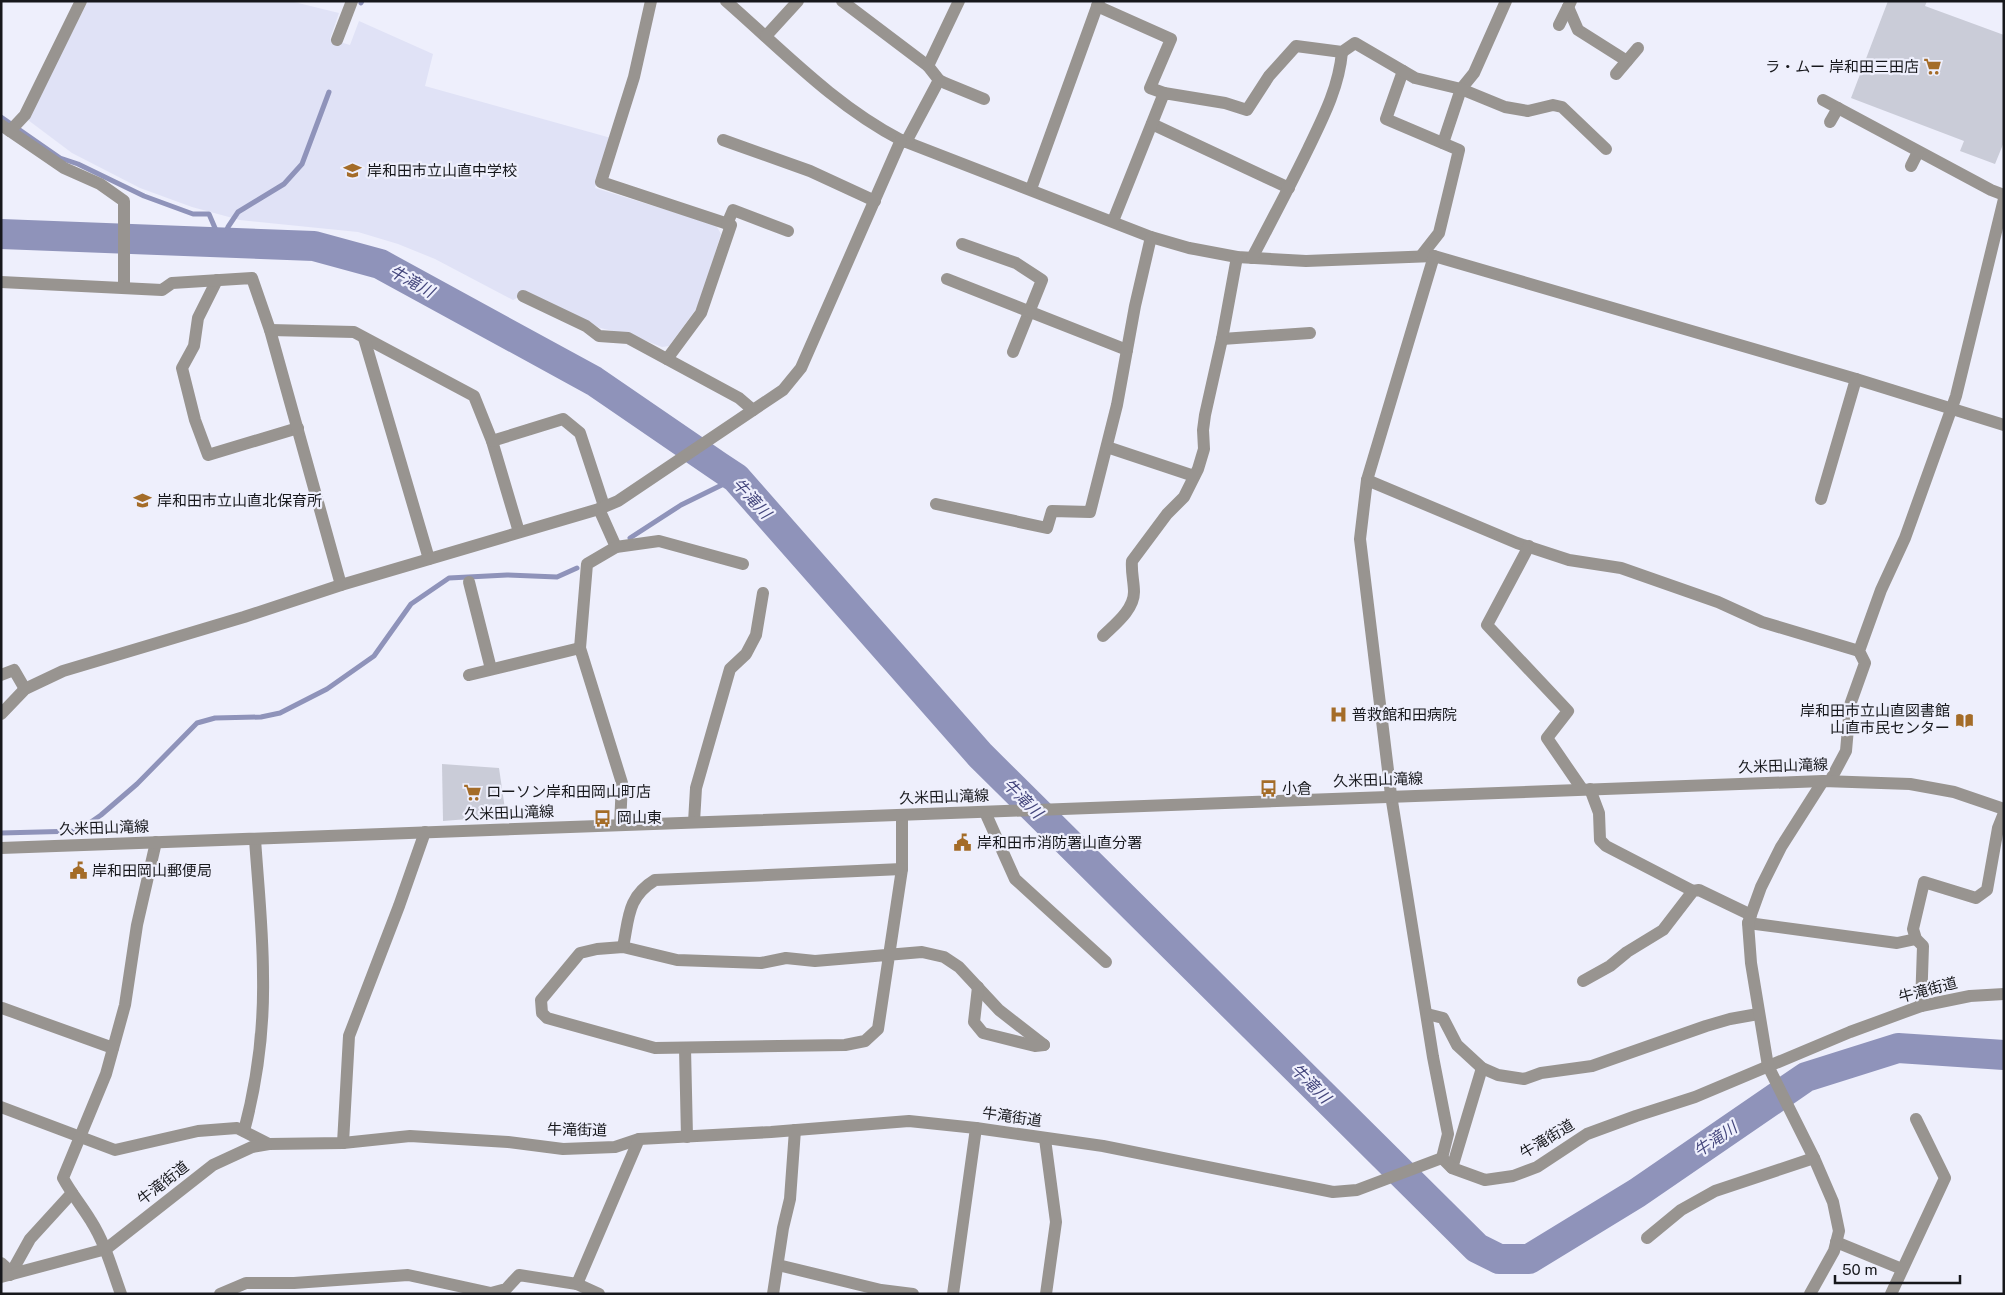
<svg xmlns="http://www.w3.org/2000/svg" width="2005" height="1295" font-family="'Public Sans','Noto Sans JP',sans-serif">
<style>
.built{fill:#e0e2f6}
.lines{fill:none;stroke-linecap:round;stroke-linejoin:round}
.stream{stroke:#8f93ba;stroke-width:5}
.river{stroke:#8f93ba;stroke-width:30}
.building{fill:#caccd8}
.minor{stroke:#989490;stroke-width:12}
.tertiary{stroke:#989490;stroke-width:12}
.labels{text-anchor:middle;stroke-width:4.5;stroke-linejoin:round;paint-order:stroke}
.poi-label{font-size:15px;fill:#17181c;stroke:#eeeffc;text-anchor:start}
.street-label{font-size:15px;fill:#17181c;stroke:#eeeffc}
.water-label{font-size:16px;font-style:italic;fill:#45477d;stroke:#eeeffc}
</style>
<rect width="100%" height="100%" fill="#eeeffc"/>
<path class="built" d="M88,1H290L339,13L330,39L350,45L359,21L433,54L425,86L611,138L595,188L716,225L721,234L699,305L669,346L662,347L631,335L600,328L527,293L513,300L435,259L398,244L358,232L240,220L192,207L140,188L72,153L28,120Z"/>
<g class="lines">
<g class="stream">
<path d="M361,3L362,1"/>
<path d="M1,117L60,158L78,164L144,196L193,214H209L221,242"/>
<path d="M221,242L228,227L238,212L284,184L302,164L329,92"/>
<path d="M630,538L681,505L736,478"/>
<path d="M1,833L78,831L101,815L137,784L197,723L215,718L261,717L280,713L327,689L374,656L411,604L449,578L507,575L557,577L577,568"/>
</g>
<path class="river" d="M1,234L314,246L380,264L594,381L718,466L736,478L980,755L1477,1248L1499,1259H1529L1637,1193L1806,1077L1898,1048L2004,1055"/>
</g>
<g class="building">
<path d="M1888,1H1927L1925,6L2004,35V142L1995,164L1960,151L1964,141L1851,98Z"/>
<path d="M442,764L499,768L506,816L443,821Z"/>
</g>
<g class="lines">
<g class="minor">
<path d="M651,1L634,77L601,182L731,225L701,313L667,359"/>
<path d="M726,1C782,50 835,106 901,140L1151,237L1189,248L1237,257L1306,261L1434,256L1856,379L2004,425"/>
<path d="M842,1L928,66"/>
<path d="M959,1L928,66L939,80L945,83L984,99"/>
<path d="M1097,6L1171,39L1150,88L1164,93"/>
<path d="M1568,7L1578,30L1627,61"/>
<path d="M1559,25L1571,1"/>
<path d="M766,36L798,1"/>
<path d="M337,40L352,1"/>
<path d="M1403,71L1386,119L1459,150L1439,233L1421,256"/>
<path d="M1616,74L1638,48"/>
<path d="M1823,100L1991,190L2004,195"/>
<path d="M1830,122L1838,108"/>
<path d="M1152,124L1289,188"/>
<path d="M1,125L64,168L100,184L124,201V288"/>
<path d="M10,131L25,115L81,1"/>
<path d="M723,140L810,171L875,201"/>
<path d="M906,142L939,80"/>
<path d="M1443,143L1461,89L1474,73L1506,1"/>
<path d="M1911,166L1918,152"/>
<path d="M1031,189L1099,1"/>
<path d="M1113,221L1164,93L1225,103L1247,110L1269,76L1296,46L1342,52L1355,43L1415,78L1461,89L1505,107L1528,111L1553,105L1562,107L1606,149"/>
<path d="M727,224L733,210L788,231"/>
<path d="M962,244L1016,263L1042,280L1013,352"/>
<path d="M1434,256L1367,480L1360,539L1391,795L1433,1057L1448,1134L1442,1158"/>
<path d="M1252,258C1271,222 1290,186 1308,149C1323,118 1339,87 1342,52"/>
<path d="M947,279L1127,350"/>
<path d="M217,280L198,318L194,346L182,368L195,420L208,455L298,428"/>
<path d="M1,282L162,290L172,283L252,278L270,330L341,585"/>
<path d="M523,296L586,326L599,336L628,338L739,398L753,410"/>
<path d="M270,330L354,332L474,396L492,441L519,532"/>
<path d="M364,338L429,559"/>
<path d="M1222,339L1310,333"/>
<path d="M492,441L563,419L580,433L604,506"/>
<path d="M1107,447L1194,476"/>
<path d="M1367,480L1517,543L1569,560L1621,568L1718,602L1762,622L1859,651"/>
<path d="M1821,499L1856,379"/>
<path d="M936,504L1047,528L1052,511L1090,512L1117,405L1135,306L1151,237"/>
<path d="M599,509L616,547"/>
<path d="M1529,546L1487,625L1568,711L1547,738L1582,789"/>
<path d="M469,582L491,669"/>
<path d="M1103,636C1114,625 1134,610 1134,592C1134,582 1131,572 1132,561L1167,514L1184,497L1198,469L1204,449L1203,430L1205,415L1222,339L1237,257"/>
<path d="M1,675L14,670L25,689"/>
<path d="M469,675L580,648"/>
<path d="M1,714L25,689L63,671L244,617L341,585L599,509L618,501L783,390L801,368L901,140"/>
<path d="M1830,781L1846,751L1850,705L1865,663L1859,651L1881,590L1905,538L1956,396L2004,199"/>
<path d="M1590,789L1599,813L1600,840L1606,846L1693,891"/>
<path d="M985,812L1015,879L1106,962"/>
<path d="M902,815V869L878,1029L865,1041L845,1045L655,1048L547,1018L542,1013L541,1000L580,953L597,949L623,947L677,960L761,963L786,958L815,961L922,952L944,957L959,967L999,1010L1044,1045"/>
<path d="M694,822L696,788L730,669L746,654L756,635L763,593"/>
<path d="M620,825L622,783L580,648L587,564L616,547L659,541L743,564"/>
<path d="M1748,923L1897,943L1916,939"/>
<path d="M623,947C629,918 627,897 655,880L902,869"/>
<path d="M1583,981L1610,966L1627,952L1663,930L1693,891L1699,890L1751,915"/>
<path d="M978,987L974,1022L983,1033L1035,1046L1044,1045"/>
<path d="M1921,1006L1923,946L1916,939L1913,929L1924,882L1976,898L1987,890L1998,828L2004,813"/>
<path d="M2,1008L113,1048"/>
<path d="M1427,1014L1443,1018L1457,1045L1482,1068L1498,1075L1524,1079L1541,1073L1592,1066L1706,1026L1730,1019L1758,1014"/>
<path d="M685,1048L687,1137"/>
<path d="M1,1107L115,1150L198,1131L237,1128L269,1144"/>
<path d="M244,1131C257,1082 264,1026 263,976C263,930 258,884 255,839"/>
<path d="M1045,1139L1056,1222L1046,1294"/>
<path d="M343,1143L349,1036L399,906L425,832"/>
<path d="M1452,1168L1482,1068"/>
<path d="M1647,1238L1681,1210L1715,1191L1814,1158"/>
<path d="M1836,1242L1902,1269"/>
<path d="M1,1263L12,1273"/>
<path d="M778,1265L881,1290L913,1294"/>
<path d="M10,1275L30,1239L72,1193"/>
<path d="M1,1277L106,1249L213,1165L252,1147L269,1144L343,1143L410,1136L508,1142L563,1149L615,1147L639,1139L771,1132L909,1121L976,1128L1103,1146L1333,1192L1357,1190L1442,1158L1452,1168L1485,1180L1513,1176L1537,1167L1587,1134L1636,1116L1695,1097L1850,1032L1921,1006L1970,996L2004,994"/>
<path d="M577,1284L599,1294"/>
<path d="M121,1294C112,1269 105,1243 91,1221C82,1206 71,1193 63,1178L106,1074L125,1005L137,925L156,842"/>
<path d="M220,1294L246,1283H294L408,1275L491,1293L506,1289L519,1275L577,1284L639,1139"/>
<path d="M773,1294L783,1228L790,1199L795,1130"/>
<path d="M953,1294L976,1128"/>
<path d="M1810,1294L1834,1251L1839,1231L1833,1202L1814,1158L1768,1066L1751,963L1748,923L1761,887L1781,847L1823,781"/>
<path d="M1891,1294L1945,1178L1916,1119"/>
</g>
<path class="tertiary" d="M1,848L1823,781L1910,784L1954,792L2004,809"/>
</g>
<defs>
<symbol id="supermarket-bare" viewBox="-9 -9 18 18"><path d="M-6-5.5h2.5l.6 2H6L4.5 2H-2.5L-4.4-4H-6ZM-1.5 3.2a1.3 1.3 0 1 0 .1 0ZM3 3.2a1.3 1.3 0 1 0 .1 0Z" fill="#a46c28" stroke="#eeeffc" stroke-width="2.5" paint-order="stroke"/></symbol>
<symbol id="school-bare" viewBox="-9 -9 18 18"><path d="M0-5L7-2L0 1L-7-2ZM-4 1L0 2.5L4 1V4Q0 6-4 4Z" fill="#a46c28" stroke="#eeeffc" stroke-width="2.5" paint-order="stroke"/></symbol>
<symbol id="hospital-bare" viewBox="-9 -9 18 18"><path d="M-5-5h3v3.5h4V-5h3V5h-3V1.5h-4V5h-3Z" fill="#a46c28" stroke="#eeeffc" stroke-width="2.5" paint-order="stroke"/></symbol>
<symbol id="library-bare" viewBox="-9 -9 18 18"><path d="M-6-4Q-3-5.5-.7-3.5V5Q-3 3-6 4ZM6-4Q3-5.5 .7-3.5V5Q3 3 6 4Z" fill="#a46c28" stroke="#eeeffc" stroke-width="2.5" paint-order="stroke"/></symbol>
<symbol id="bus-bare" viewBox="-9 -9 18 18"><path d="M-5-6H5V4H4V6H2V4H-2V6H-4V4H-5ZM-3.5-4V0h7V-4ZM-3.5 1.2v1.5H-2V1.2ZM2 1.2v1.5H3.5V1.2Z" fill="#a46c28" stroke="#eeeffc" stroke-width="2.5" paint-order="stroke"/></symbol>
<symbol id="civic-bare" viewBox="-9 -9 18 18"><path d="M-.6-6.5H3V-4.5H.6V-3L4-1V1h2V6H-6V1h2V-1L-.6-3ZM-1.2 2.5V6h2.4V2.5Z" fill="#a46c28" stroke="#eeeffc" stroke-width="2.5" paint-order="stroke"/></symbol>
</defs>
<g fill-rule="evenodd">
<use href="#supermarket-bare" x="1920" y="54" width="25" height="25"/>
<use href="#school-bare" x="340" y="158" width="25" height="25"/>
<use href="#school-bare" x="130" y="488" width="25" height="25"/>
<use href="#hospital-bare" x="1326" y="702" width="25" height="25"/>
<use href="#library-bare" x="1952" y="708" width="25" height="25"/>
<use href="#bus-bare" x="1256" y="776" width="25" height="25"/>
<use href="#supermarket-bare" x="460" y="780" width="25" height="25"/>
<use href="#bus-bare" x="590" y="806" width="25" height="25"/>
<use href="#civic-bare" x="950" y="830" width="25" height="25"/>
<use href="#civic-bare" x="66" y="858" width="25" height="25"/>
</g>
<g class="labels">
<g class="poi-label">
<text x="1919" y="72" text-anchor="end">ラ・ムー 岸和田三田店</text>
<text x="367" y="176">岸和田市立山直中学校</text>
<text x="157" y="506">岸和田市立山直北保育所</text>
<text x="1950" y="716" text-anchor="end">岸和田市立山直図書館<tspan x="1950" dy="17">山直市民センター</tspan></text>
<text x="1352" y="720">普救館和田病院</text>
<text x="1282" y="794">小倉</text>
<text x="486" y="797">ローソン岸和田岡山町店</text>
<text x="617" y="823">岡山東</text>
<text x="977" y="848">岸和田市消防署山直分署</text>
<text x="92" y="876">岸和田岡山郵便局</text>
</g>
<g class="street-label">
<text transform="translate(1783 766) rotate(-2)" y="5">久米田山滝線</text>
<text transform="translate(1378 780) rotate(-2)" y="5">久米田山滝線</text>
<text transform="translate(944 797) rotate(-2)" y="5">久米田山滝線</text>
<text transform="translate(509 813) rotate(-2)" y="5">久米田山滝線</text>
<text transform="translate(104 828) rotate(-2)" y="5">久米田山滝線</text>
<text transform="translate(1928 990) rotate(-15)" y="5">牛滝街道</text>
<text transform="translate(1012 1117) rotate(8)" y="5">牛滝街道</text>
<text transform="translate(577 1130) rotate(1)" y="5">牛滝街道</text>
<text transform="translate(1547 1139) rotate(-31)" y="5">牛滝街道</text>
<text transform="translate(163 1183) rotate(-38)" y="5">牛滝街道</text>
</g>
<g class="water-label">
<text transform="translate(412 281) rotate(29)" y="6">牛滝川</text>
<text transform="translate(752 498) rotate(47)" y="6">牛滝川</text>
<text transform="translate(1023 798) rotate(45)" y="6">牛滝川</text>
<text transform="translate(1311 1083) rotate(45)" y="6">牛滝川</text>
<text transform="translate(1715 1139) rotate(-34)" y="6">牛滝川</text>
</g>
</g>
<rect width="2005" height="1295" fill="none" stroke="#17181c" stroke-width="5"/>
<path d="M1835 1275v8h125v-8" fill="none" stroke="#17181c" stroke-width="2.5"/>
<text x="1842" y="1275" font-size="15" fill="#17181c" stroke="#eeeffc" stroke-width="4" paint-order="stroke">50 m</text>
</svg>
